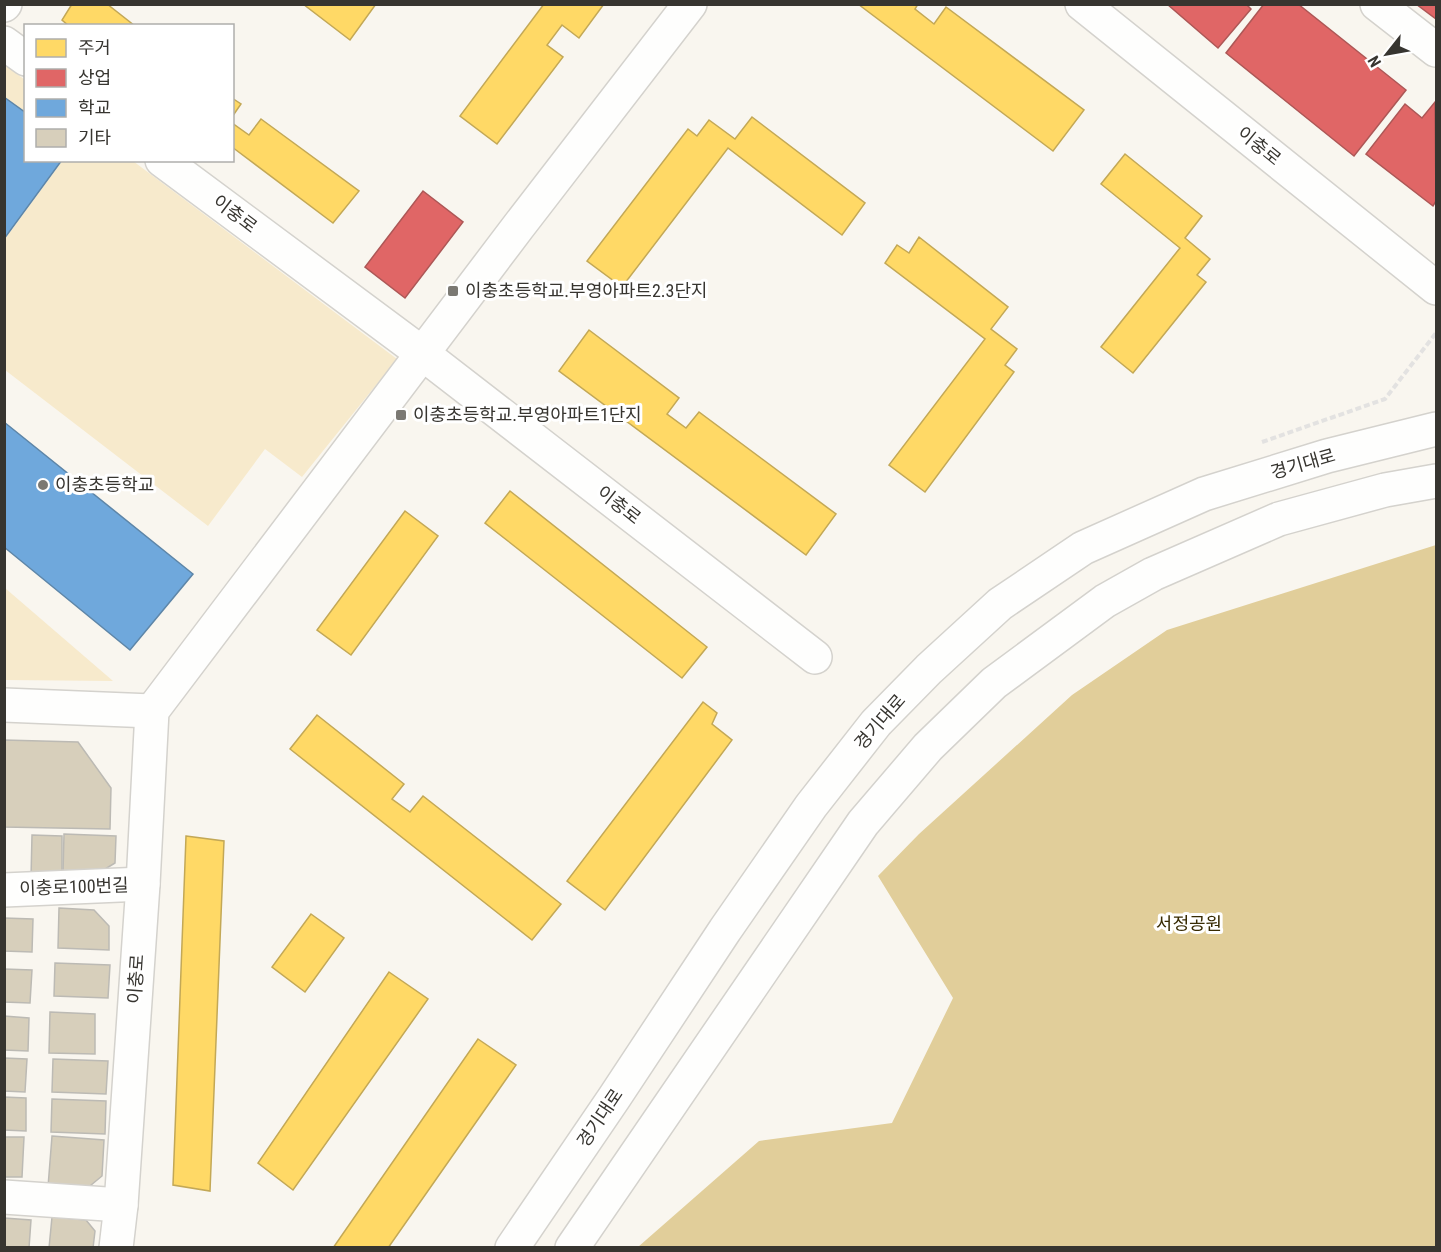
<svg xmlns="http://www.w3.org/2000/svg" width="1441" height="1252" font-family="'Roboto Condensed','Noto Sans KR',sans-serif">
<style>
.green{fill:#f7eacc}
.forest{fill:#e1ce9a}
.homes{fill:#ffd966;stroke:#c3a856;stroke-width:1.5}
.shops{fill:#e06666;stroke:#ad5756;stroke-width:1.5}
.schools{fill:#6fa8dc;stroke:#5e86a8;stroke-width:1.5}
.building{fill:#d7cfbb;stroke:#bcbab4;stroke-width:1.5}
.lines{fill:none;stroke-linecap:round;stroke-linejoin:round}
.minor-casing{stroke:#d4d2cd;stroke-width:36}
.major-casing{stroke:#d4d2cd;stroke-width:36}
.path{stroke:#e3e2e1;stroke-width:4;stroke-dasharray:6 3;stroke-linecap:butt}
.minor{stroke:#fefefd;stroke-width:33}
.major{stroke:#fefefd;stroke-width:33}
.poi-dot{fill:#7b7973;stroke:#fff;stroke-width:2}
.labels{text-anchor:middle;stroke-width:6;stroke-linejoin:round;paint-order:stroke}
.street-label{font-size:18px;fill:#373530;stroke:#fff}
.poi-label{font-size:18px;fill:#373530;stroke:#fff;text-anchor:start}
.park-label{font-size:18px;fill:#372a02;stroke:#fff}
</style>
<rect width="100%" height="100%" fill="#f9f6ef"/>
<g class="green">
<path d="M4,64L25,80V113L5,97Z"/>
<path d="M62,161H133L397,359L302,477L265,449L208,526L5,370V239Z"/>
<path d="M5,588L113,681L5,680Z"/>
</g>
<path class="forest" d="M1436,545V1247H638L759,1141L892,1123L953,998L878,876L919,834L1072,695L1167,630Z"/>
<g class="homes">
<path d="M72,4H107L135,26H69L62,20Z"/>
<path d="M303,4H376L350,40Z"/>
<path d="M544,4H604L579,38L562,25L547,45L563,57L497,144L460,116Z"/>
<path d="M858,4H918L915,9L934,24L946,7L1084,110L1053,151Z"/>
<path d="M232,98L241,104L232,117Z"/>
<path d="M752,117L865,203L842,235L728,148L622,287L587,261L688,129L697,136L709,120L735,139Z"/>
<path d="M261,119L359,191L333,223L232,147V123L249,135Z"/>
<path d="M1125,154L1202,216L1185,238L1210,259L1197,275L1206,282L1133,373L1101,347L1180,248L1101,184Z"/>
<path d="M919,237L1008,307L991,329L1017,349L1005,365L1014,372L925,492L889,465L985,339L885,263L897,245L909,253Z"/>
<path d="M589,330L679,398L667,414L686,428L699,412L836,514L806,555L559,371Z"/>
<path d="M510,491L707,647L682,678L485,523Z"/>
<path d="M405,511L438,536L351,655L317,630Z"/>
<path d="M703,702L717,713L712,724L732,740L605,910L567,881Z"/>
<path d="M317,715L404,784L392,799L410,812L423,796L561,904L532,940L290,749Z"/>
<path d="M186,836L224,841L210,1191L173,1185Z"/>
<path d="M311,914L344,938L305,992L272,967Z"/>
<path d="M389,972L428,999L293,1190L258,1163Z"/>
<path d="M478,1039L516,1065L388,1248H333Z"/>
</g>
<g class="shops">
<path d="M1167,4H1246L1251,9L1218,48Z"/>
<path d="M1264,4H1298L1406,90L1354,156L1226,53Z"/>
<path d="M1416,4H1436V19Z"/>
<path d="M1435,102L1436,201L1433,206L1366,154L1405,104L1422,118Z"/>
<path d="M423,191L463,222L405,298L365,267Z"/>
</g>
<g class="schools">
<path d="M4,97L26,113V160H62L4,239Z"/>
<path d="M4,422L193,574L130,650L4,547Z"/>
</g>
<g class="building">
<path d="M4,740L78,742L111,788L110,829L4,827Z"/>
<path d="M64,834L116,836L115,863L97,874L63,873Z"/>
<path d="M32,835L62,836V878H31Z"/>
<path d="M59,908L94,910L109,926V950L58,948Z"/>
<path d="M4,918L33,919L32,952L4,951Z"/>
<path d="M55,963L110,965L108,998L54,996Z"/>
<path d="M4,969L32,970L30,1003L4,1002Z"/>
<path d="M50,1012L95,1014V1054L49,1053Z"/>
<path d="M4,1016L29,1018L28,1051L4,1050Z"/>
<path d="M4,1058L27,1059L25,1092L4,1091Z"/>
<path d="M53,1059L108,1061L106,1094L52,1092Z"/>
<path d="M4,1097L26,1098V1131L4,1130Z"/>
<path d="M52,1099L106,1101L105,1134L51,1132Z"/>
<path d="M52,1136L104,1140L102,1176L85,1190L48,1187Z"/>
<path d="M4,1137H24L22,1177H4Z"/>
<path d="M52,1217L86,1220L95,1231L93,1248H49Z"/>
<path d="M4,1218L31,1220L29,1248H4Z"/>
</g>
<g class="lines">
<defs>
<g id="minor">
<path d="M1082,4L1436,288"/>
<path d="M1377,4L1436,50"/>
<path d="M4,5L5,4"/>
<path d="M4,43L26,59"/>
<path d="M162,160L423,354L815,657"/>
<path d="M4,705L152,711"/>
<path d="M4,890L143,884"/>
<path d="M4,1197L121,1205"/>
<path d="M116,1248L121,1205L143,884L152,711L518,227L690,4"/>
</g>
<g id="major">
<path d="M512,1248L614,1098L725,930L811,806L876,723L929,669L1000,604L1083,548L1204,494L1327,456L1436,429"/>
<path d="M572,1248L863,823L928,747L994,683L1105,601L1153,574L1279,519L1385,490L1436,481"/>
</g>
</defs>
<use href="#minor" class="minor-casing"/>
<use href="#major" class="major-casing"/>
<path class="path" d="M1262,442L1385,399L1436,333"/>
<use href="#minor" class="minor"/>
<use href="#major" class="major"/>
</g>
<g class="poi-dot">
<rect x="447" y="285" width="12" height="12" rx="3"/>
<rect x="395" y="409" width="12" height="12" rx="3"/>
<circle cx="43" cy="485" r="6"/>
</g>
<g class="labels">
<g class="street-label">
<text transform="translate(1259 146) rotate(39)" y="6">이충로</text>
<text transform="translate(235 214) rotate(37)" y="6">이충로</text>
<text transform="translate(1303 464) rotate(-16)" y="6">경기대로</text>
<text transform="translate(619 505) rotate(38)" y="6">이충로</text>
<text transform="translate(880 722) rotate(-49)" y="6">경기대로</text>
<text transform="translate(74 887) rotate(-2)" y="6">이충로100번길</text>
<text transform="translate(136 979) rotate(-86)" y="6">이충로</text>
<text transform="translate(600 1118) rotate(-56)" y="6">경기대로</text>
</g>
<g class="poi-label">
<text x="465" y="297">이충초등학교.부영아파트2.3단지</text>
<text x="413" y="421">이충초등학교.부영아파트1단지</text>
<text x="55" y="491">이충초등학교</text>
</g>
<g class="park-label">
<text x="1189" y="930">서정공원</text>
</g>
</g>
<rect width="1441" height="1252" fill="none" stroke="#373530" stroke-width="12"/>
<rect x="24" y="24" width="210" height="138" fill="#ffffff" stroke="#afaeac" stroke-width="1.5"/>
<rect x="36" y="39" width="30" height="18" fill="#ffd966" stroke="#afaeac" stroke-width="1.5"/>
<text x="78" y="54" font-size="18" fill="#373530">주거</text>
<rect x="36" y="69" width="30" height="18" fill="#e06666" stroke="#afaeac" stroke-width="1.5"/>
<text x="78" y="84" font-size="18" fill="#373530">상업</text>
<rect x="36" y="99" width="30" height="18" fill="#6fa8dc" stroke="#afaeac" stroke-width="1.5"/>
<text x="78" y="114" font-size="18" fill="#373530">학교</text>
<rect x="36" y="129" width="30" height="18" fill="#d7cfbb" stroke="#afaeac" stroke-width="1.5"/>
<text x="78" y="144" font-size="18" fill="#373530">기타</text>
<g transform="translate(1387 54) rotate(239)" stroke="#ffffff" stroke-width="4.5" paint-order="stroke">
<path d="M0-4.5L10 22L0 15L-10 22Z" fill="#373530"/>
<text y="-9" font-size="16" font-weight="bold" text-anchor="middle" fill="#373530">N</text>
</g>
</svg>
